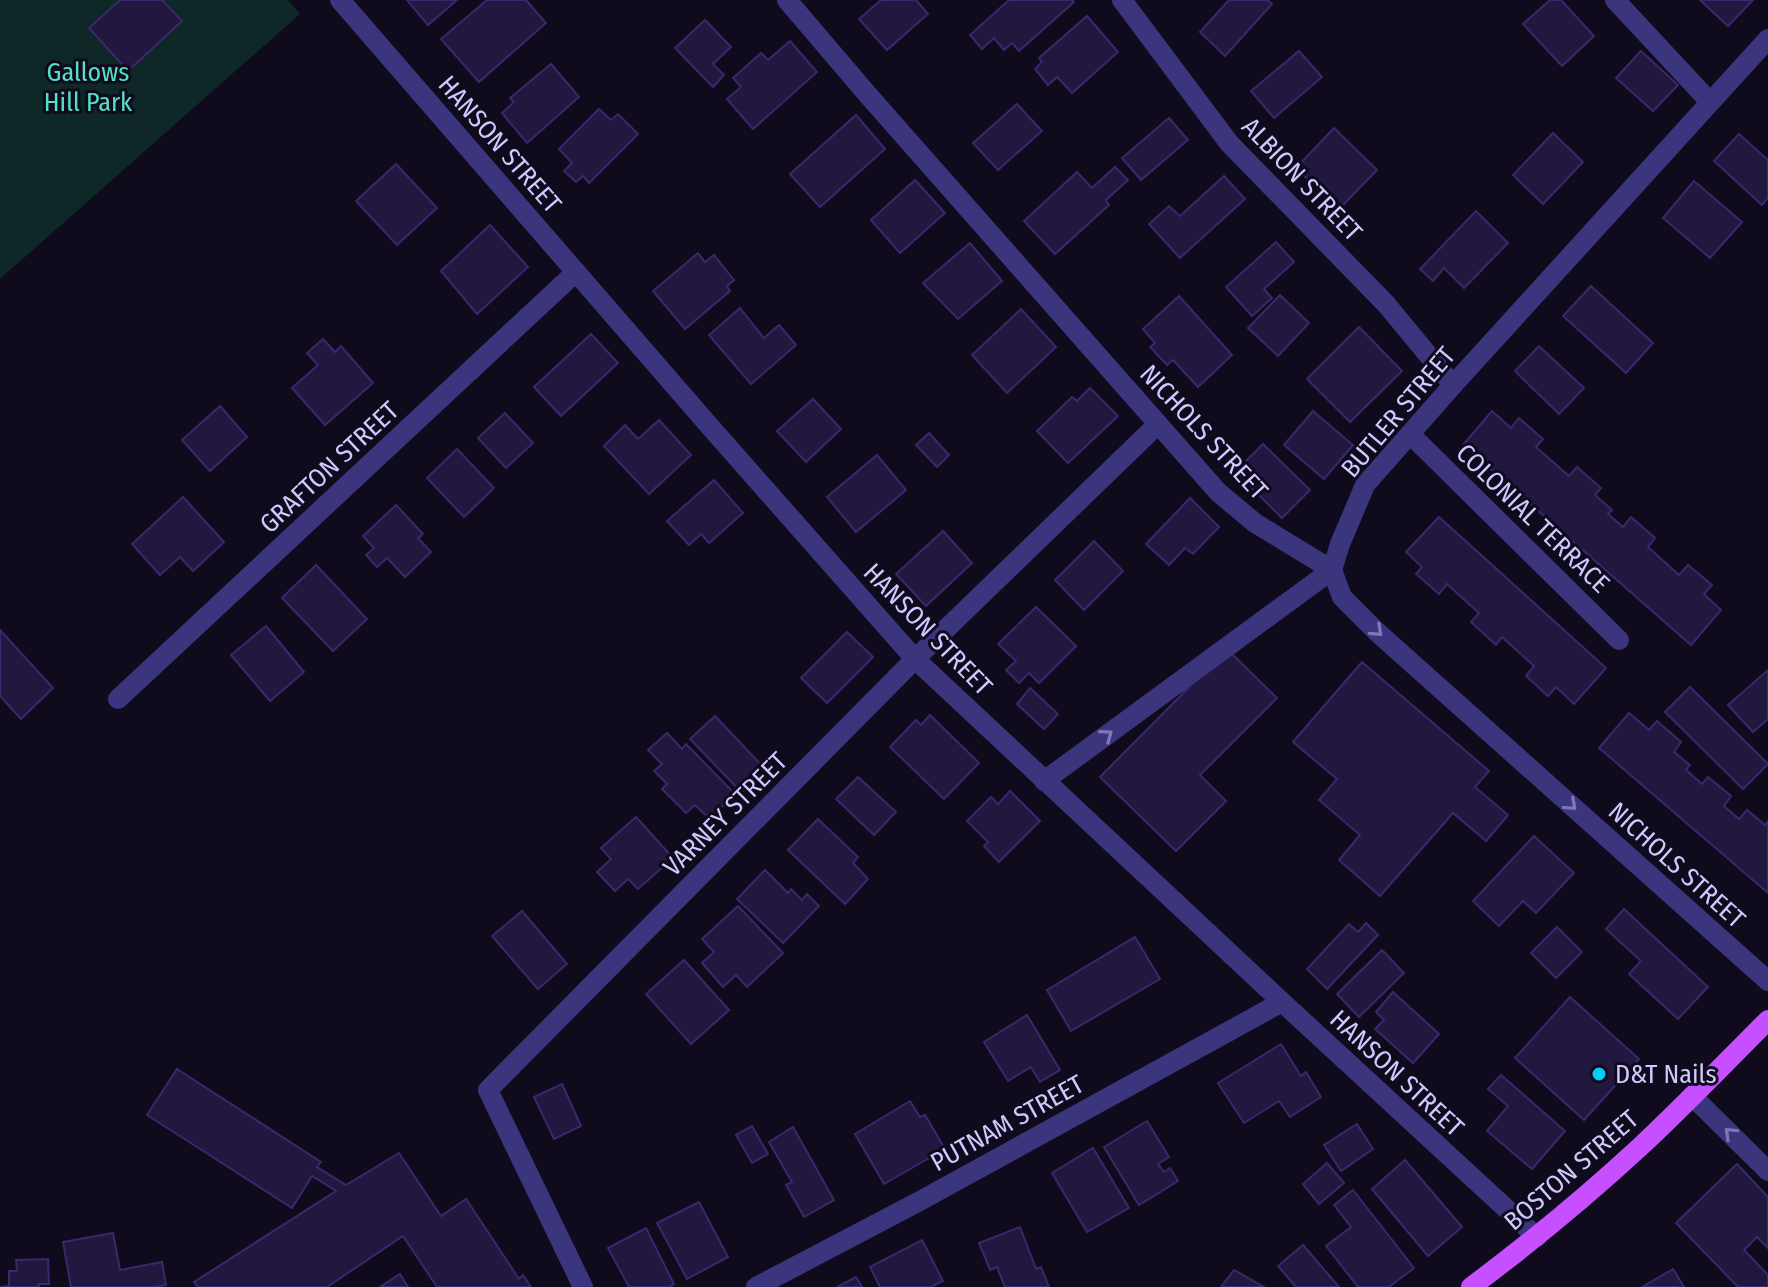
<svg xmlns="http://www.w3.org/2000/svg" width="1768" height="1287" font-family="'Fira Sans Condensed',sans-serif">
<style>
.green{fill:#0e2727}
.building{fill:#21173f;stroke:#39286b;stroke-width:2}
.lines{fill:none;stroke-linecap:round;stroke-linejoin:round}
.minor{stroke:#3b357e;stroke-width:20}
.primary{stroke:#c64fff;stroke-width:20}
.oneway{stroke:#7e77b8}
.poi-dot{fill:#00cdf3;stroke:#0f0b1d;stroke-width:3}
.labels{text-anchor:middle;stroke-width:6;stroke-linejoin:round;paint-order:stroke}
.park-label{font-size:26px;fill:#51e1c5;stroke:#0f0b1d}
.street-label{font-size:26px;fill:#d1c8ff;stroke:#0f0b1d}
.poi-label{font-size:26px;fill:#d1c8ff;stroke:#0f0b1d;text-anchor:start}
</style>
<rect width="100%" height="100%" fill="#0f0b1d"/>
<path class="green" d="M0,0H288L300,14L0,279Z"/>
<g class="building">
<path d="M120,0H162L182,21L128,71L89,28Z"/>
<path d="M407,0H457L428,25Z"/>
<path d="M487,0H526L546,23L479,82L441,39Z"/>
<path d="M881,0H916L928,14L887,50L859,19Z"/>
<path d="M1009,0H1072L1074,2L1019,51L1012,43L1004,50L994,38L982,49L970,35Z"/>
<path d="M1229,0H1267L1272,4L1225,56L1200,32Z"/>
<path d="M1550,0H1561L1594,36L1562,66L1523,24Z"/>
<path d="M1700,0H1753L1728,26Z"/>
<path d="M1087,16L1118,52L1072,93L1057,77L1048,85L1035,69L1042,62L1039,58Z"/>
<path d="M705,20L731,47L713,64L724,75L713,87L675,48Z"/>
<path d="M790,41L817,72L753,129L727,99L741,87L733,78L761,53L768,60Z"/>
<path d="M1299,51L1322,77L1274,118L1251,91Z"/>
<path d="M1641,51L1678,85L1653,111L1616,78Z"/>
<path d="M551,64L579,97L527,143L502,113L514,102L510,98Z"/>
<path d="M1017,104L1042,131L998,170L973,143Z"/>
<path d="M599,109L611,120L618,114L638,134L589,183L583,176L576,182L564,171L572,163L559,149Z"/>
<path d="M856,115L885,149L820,207L790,174Z"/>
<path d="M1169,118L1188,140L1141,180L1122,158Z"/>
<path d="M1334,128L1377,170L1339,209L1296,168Z"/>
<path d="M1553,133L1583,162L1543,204L1513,175Z"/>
<path d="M1739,134L1768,160V198L1762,205L1714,161Z"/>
<path d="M396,164L437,208L397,245L356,201Z"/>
<path d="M1115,167L1128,180L1106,200L1109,205L1055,254L1024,221L1077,172L1092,188Z"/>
<path d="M1224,176L1245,199L1180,258L1149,224L1169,206L1180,216Z"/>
<path d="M915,180L945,213L900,253L871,220Z"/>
<path d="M1694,181L1742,222L1710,258L1663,218Z"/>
<path d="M1476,211L1508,243L1464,288L1444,268L1433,281L1420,269Z"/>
<path d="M490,225L528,267L477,314L441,271Z"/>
<path d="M1276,242L1294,262L1264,289L1272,298L1252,316L1226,287Z"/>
<path d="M970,243L1002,281L958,319L923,283Z"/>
<path d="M698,253L705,262L714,255L734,280L727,286L730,291L685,329L653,291Z"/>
<path d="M1591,286L1653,343L1626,373L1563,316Z"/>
<path d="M1280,295L1309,323L1278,356L1248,328Z"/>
<path d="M1179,296L1232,355L1198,387L1173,360L1167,365L1150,347L1155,343L1143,329Z"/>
<path d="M740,308L764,338L779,325L796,345L751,384L709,335Z"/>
<path d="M1021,309L1056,347L1007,393L972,355Z"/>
<path d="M1359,327L1402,371L1350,422L1307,379Z"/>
<path d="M591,334L618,363L561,416L534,387Z"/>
<path d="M323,339L335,352L341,346L373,383L325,425L292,388L318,365L307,353Z"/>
<path d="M1539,346L1584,388L1559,414L1515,371Z"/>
<path d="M1090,388L1118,416L1068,463L1037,431L1072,397L1077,401Z"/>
<path d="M813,399L841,429L806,462L777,431Z"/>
<path d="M220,406L247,437L210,471L182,440Z"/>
<path d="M1313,411L1353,445L1324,479L1284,445Z"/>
<path d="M1492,411L1511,428L1519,418L1543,439L1536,447L1569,476L1577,467L1601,488L1595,495L1612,510L1608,514L1623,527L1631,517L1655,538L1648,547L1679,575L1688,565L1712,585L1704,594L1721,610L1691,645L1463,445Z"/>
<path d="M505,413L533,443L506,468L478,438Z"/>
<path d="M659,420L691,455L649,494L604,446L625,425L638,439Z"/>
<path d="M929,433L949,455L937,467L916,445Z"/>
<path d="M1263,444L1310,490L1282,518L1235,472Z"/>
<path d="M457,449L494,488L464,517L427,478Z"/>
<path d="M877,455L906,490L856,532L827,497Z"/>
<path d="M714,480L743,513L709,543L701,534L689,545L667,521Z"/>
<path d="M183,497L224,542L193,571L180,557L160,575L132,544Z"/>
<path d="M1190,498L1219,527L1193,554L1185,548L1169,565L1146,544Z"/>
<path d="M396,505L423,534L418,538L431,552L405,577L387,558L377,567L366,555L374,548L363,536Z"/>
<path d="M1439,517L1606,668L1574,704L1556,687L1548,696L1526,676L1534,666L1502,637L1496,645L1471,622L1479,613L1447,584L1439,594L1416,574L1422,567L1406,552Z"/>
<path d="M943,531L972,563L926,606L896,574Z"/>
<path d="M1094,541L1123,571L1084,610L1055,580Z"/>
<path d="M316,565L367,619L333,651L282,598Z"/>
<path d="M1036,607L1076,646L1039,683L1029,673L1019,683L1006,670L1016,661L998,644Z"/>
<path d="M266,626L304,672L270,701L231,655Z"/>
<path d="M0,630L53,688L21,719L0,696Z"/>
<path d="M847,632L873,657L827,703L801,678Z"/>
<path d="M1227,649L1277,698L1200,775L1226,801L1176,851L1100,777Z"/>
<path d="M1362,662L1489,771L1475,787L1508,815L1486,841L1453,813L1380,896L1339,860L1360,835L1319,800L1337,779L1293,742Z"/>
<path d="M1768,670V719L1753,732L1728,705Z"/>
<path d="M1690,687L1768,764L1743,789L1665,712Z"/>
<path d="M1030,688L1058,714L1044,729L1017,704Z"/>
<path d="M1629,713L1649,730L1657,721L1681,742L1674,752L1690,765L1686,770L1702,784L1708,777L1731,796L1724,806L1739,819L1747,810L1765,825L1768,821V893L1599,748Z"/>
<path d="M930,715L979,763L944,799L890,747L916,720L921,725Z"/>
<path d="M715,716L766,770L742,793L690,739Z"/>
<path d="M667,733L682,749L686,744L735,794L710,819L695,805L686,813L662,789L667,784L654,771L662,764L648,750Z"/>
<path d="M858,777L896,812L874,835L836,799Z"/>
<path d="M1010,791L1040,821L999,862L984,846L988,842L967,821L991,797L998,804Z"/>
<path d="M636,817L673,858L638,889L628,879L615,891L597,872L611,859L601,848Z"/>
<path d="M818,819L858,857L853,863L868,879L845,904L788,850Z"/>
<path d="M1534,836L1574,873L1536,913L1523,901L1499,926L1473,901Z"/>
<path d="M765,870L788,893L791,889L802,900L807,894L819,906L783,943L737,899Z"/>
<path d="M738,906L783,953L747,987L736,975L723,987L702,963L714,952L702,939Z"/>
<path d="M1624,909L1708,987L1678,1019L1629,974L1641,961L1606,929Z"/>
<path d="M522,911L567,964L538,989L492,936Z"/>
<path d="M1366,923L1378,935L1327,989L1307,969L1349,924L1358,932Z"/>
<path d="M1557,927L1582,952L1556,978L1531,953Z"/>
<path d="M1135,937L1160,979L1071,1031L1047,990Z"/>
<path d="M1382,950L1404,973L1359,1017L1337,994Z"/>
<path d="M684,960L729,1010L691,1044L646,994Z"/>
<path d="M1393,992L1439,1034L1413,1063L1375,1029L1384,1020L1376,1012Z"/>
<path d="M1570,997L1639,1059L1584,1120L1515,1058Z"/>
<path d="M1027,1015L1060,1070L1040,1082L1031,1067L1008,1081L984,1042Z"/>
<path d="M1281,1044L1301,1076L1306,1072L1321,1097L1290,1117L1279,1101L1244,1123L1218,1083Z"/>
<path d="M177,1069L321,1162L317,1167L346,1185L399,1153L441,1216L466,1199L519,1279L523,1275L531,1287H437L403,1236L327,1287H198L194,1282L336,1191L312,1176L292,1208L147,1115Z"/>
<path d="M1501,1075L1565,1131L1532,1169L1487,1131L1508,1106L1488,1089Z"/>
<path d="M562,1084L581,1126L554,1139L534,1097Z"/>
<path d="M910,1101L920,1117L925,1115L945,1149L884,1184L855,1134Z"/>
<path d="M1147,1121L1169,1157L1158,1164L1164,1172L1170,1168L1178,1181L1139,1205L1104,1147Z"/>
<path d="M1357,1124L1373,1149L1341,1171L1324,1145Z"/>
<path d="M752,1126L768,1154L752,1163L736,1135Z"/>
<path d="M793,1127L834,1200L804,1217L786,1185L792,1182L769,1142Z"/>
<path d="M1093,1148L1129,1208L1087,1232L1052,1173Z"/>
<path d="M1405,1160L1462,1227L1428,1256L1372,1189Z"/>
<path d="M1327,1163L1344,1183L1319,1204L1303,1184Z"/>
<path d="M1737,1164L1768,1197V1248L1757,1237L1744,1250L1768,1275V1287H1738L1676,1223Z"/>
<path d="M1353,1190L1414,1268L1389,1287H1358L1326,1246L1351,1227L1334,1205Z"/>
<path d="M699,1202L728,1257L687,1279L657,1223Z"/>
<path d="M1020,1227L1036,1269L1041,1267L1049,1287H1005L997,1267L990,1270L979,1243Z"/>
<path d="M646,1228L674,1284L669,1287H629L608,1248Z"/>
<path d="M113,1233L120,1270L162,1262L166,1285L155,1287H71L63,1242Z"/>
<path d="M922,1240L943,1281L931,1287H880L870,1267Z"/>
<path d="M1303,1245L1339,1287H1296L1278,1266Z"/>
<path d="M48,1259L49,1284H39V1287H0L9,1286V1271H17L16,1260Z"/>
<path d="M1673,1269L1684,1287H1642Z"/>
<path d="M1234,1270L1264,1287H1221Z"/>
<path d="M400,1274L408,1287H380Z"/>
<path d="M856,1277L862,1287H837Z"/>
</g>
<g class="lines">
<g class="minor">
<path d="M340,0L706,422L915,659L1282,1002L1537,1237"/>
<path d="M787,0L868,95L1218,492L1255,523L1332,570L1342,597L1377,632L1768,981"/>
<path d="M1122,0L1229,143L1386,304L1453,385"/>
<path d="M1615,0L1710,102"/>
<path d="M1410,434L1619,640"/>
<path d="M118,699L576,272"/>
<path d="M1044,781L1332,570L1340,544L1365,485L1453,385L1768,39"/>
<path d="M1692,1096L1768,1171"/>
<path d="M583,1287L488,1090L915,659L1158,424"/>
<path d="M756,1287L918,1202L1282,1002"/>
</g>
<path class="primary" d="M1471,1287C1530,1243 1587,1196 1641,1146C1685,1105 1726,1062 1768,1020"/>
</g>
<defs><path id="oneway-chevron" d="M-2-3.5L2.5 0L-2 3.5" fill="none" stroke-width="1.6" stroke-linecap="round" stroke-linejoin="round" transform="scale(2)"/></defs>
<g class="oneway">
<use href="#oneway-chevron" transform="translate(1377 631) rotate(43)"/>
<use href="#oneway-chevron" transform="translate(1107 735) rotate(-36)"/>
<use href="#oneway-chevron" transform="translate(1571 805) rotate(42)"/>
<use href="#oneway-chevron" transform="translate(1730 1133) rotate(-136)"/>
</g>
<circle class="poi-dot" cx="1599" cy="1074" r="8"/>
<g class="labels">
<g class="park-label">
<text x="88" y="81">Gallows<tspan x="88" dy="30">Hill Park</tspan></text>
</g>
<g class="street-label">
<text transform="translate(500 144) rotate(49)" y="9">HANSON STREET</text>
<text transform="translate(1302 179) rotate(46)" y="9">ALBION STREET</text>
<text transform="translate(1398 412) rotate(-50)" y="9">BUTLER STREET</text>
<text transform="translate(1204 432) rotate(47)" y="9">NICHOLS STREET</text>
<text transform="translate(329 467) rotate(-43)" y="9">GRAFTON STREET</text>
<text transform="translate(1533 518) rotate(44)" y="9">COLONIAL TERRACE</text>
<text transform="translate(928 629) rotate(46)" y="9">HANSON STREET</text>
<text transform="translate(725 814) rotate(-45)" y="9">VARNEY STREET</text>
<text transform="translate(1677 865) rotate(42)" y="9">NICHOLS STREET</text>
<text transform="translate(1397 1073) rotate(43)" y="9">HANSON STREET</text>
<text transform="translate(1007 1123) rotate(-29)" y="9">PUTNAM STREET</text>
<text transform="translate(1571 1170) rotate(-41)" y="9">BOSTON STREET</text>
</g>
<g class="poi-label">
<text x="1615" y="1083">D&amp;T Nails</text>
</g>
</g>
</svg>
